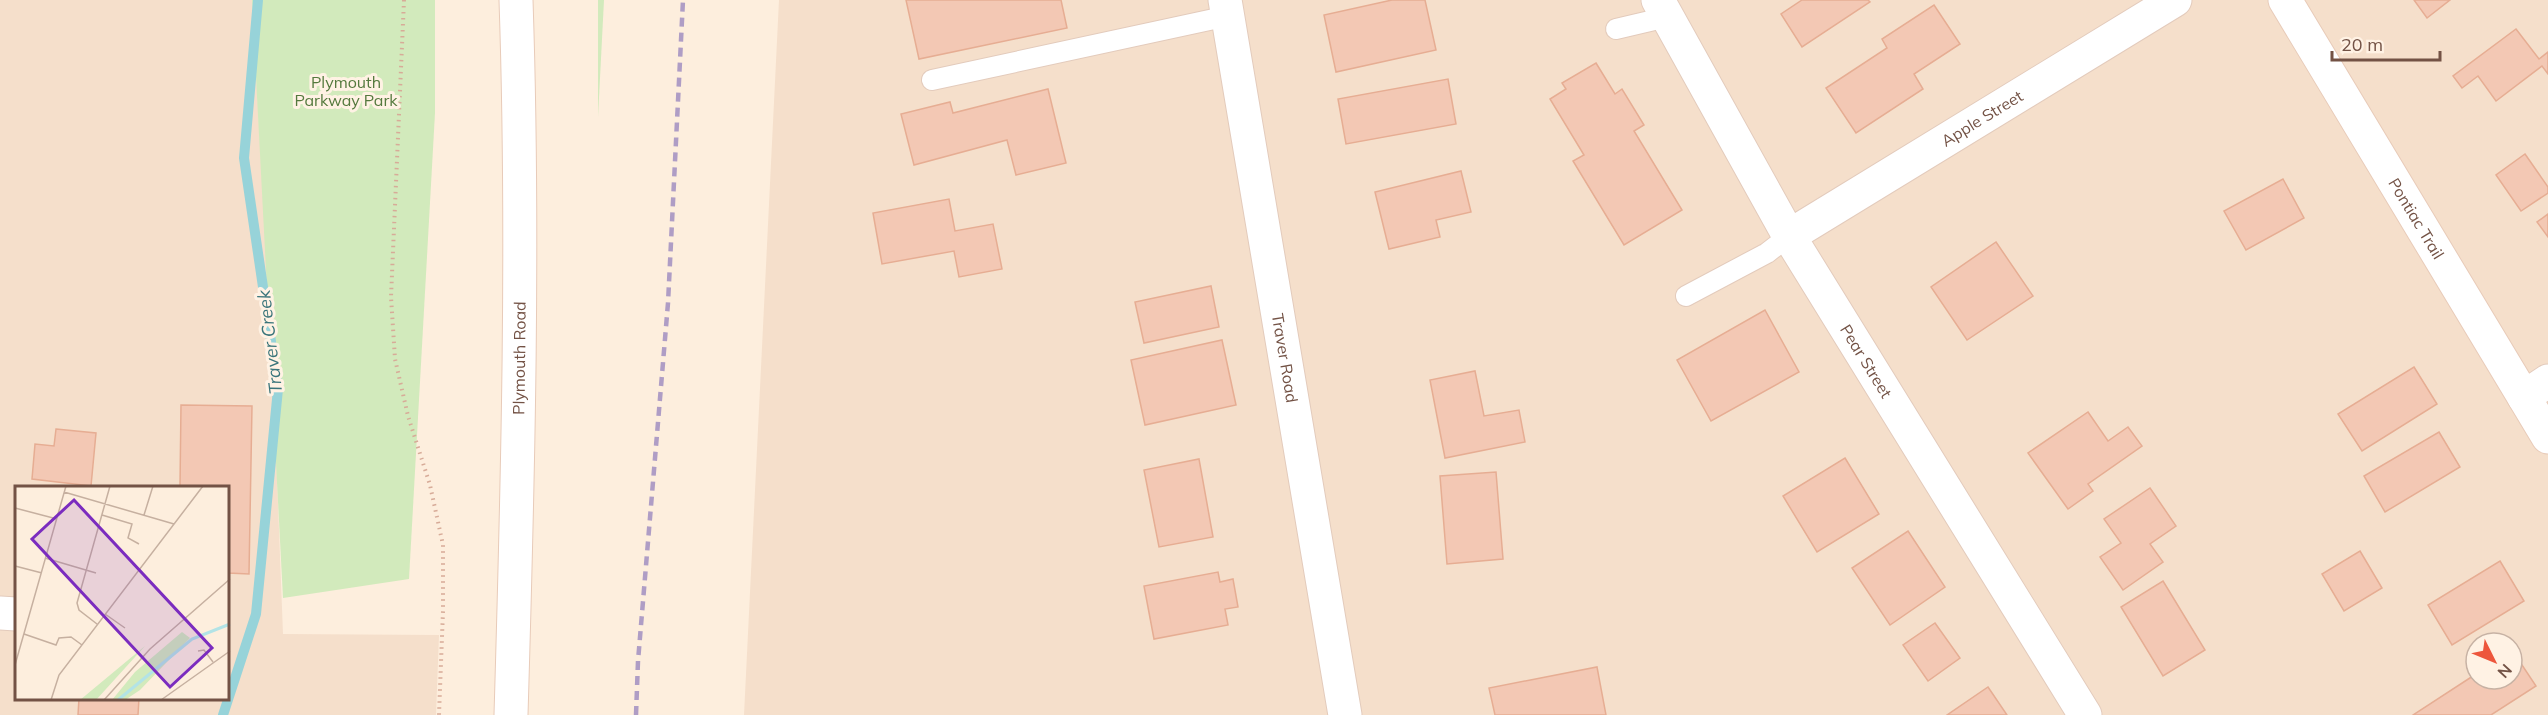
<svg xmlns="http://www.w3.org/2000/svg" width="2548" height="715" font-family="Mulish,sans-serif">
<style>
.residential{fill:#f5dfcb;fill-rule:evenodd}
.green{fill:#d2eabc}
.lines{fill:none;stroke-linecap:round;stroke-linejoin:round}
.stream{stroke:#97d3d9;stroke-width:10}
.building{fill:#f3c8b4;stroke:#e6ad93;stroke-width:1.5}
.lane-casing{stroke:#e3cbbc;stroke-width:22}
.street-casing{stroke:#e3cbbc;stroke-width:35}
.secondary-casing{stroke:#e8cbb9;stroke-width:35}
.path{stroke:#d7ab98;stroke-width:4;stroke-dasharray:1.5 4.5;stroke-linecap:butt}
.lane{stroke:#fff;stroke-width:20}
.street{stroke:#fff;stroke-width:33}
.secondary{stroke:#fff;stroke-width:33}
.rail{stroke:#af9dc5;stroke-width:4.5;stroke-dasharray:9 6;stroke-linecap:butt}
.labels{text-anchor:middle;stroke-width:6;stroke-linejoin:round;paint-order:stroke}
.park-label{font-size:16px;fill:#54793d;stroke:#fff2e4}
.street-label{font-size:16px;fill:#735245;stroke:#fff2e4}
.water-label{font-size:18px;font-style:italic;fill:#39747a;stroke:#fff2e4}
.inset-river{fill:none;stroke:#b2e3e6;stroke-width:3}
.inset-road{fill:none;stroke:#c6b0a0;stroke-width:1.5}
.view{fill:#7b2cbf;fill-opacity:0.15;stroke:#7b2cbf;stroke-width:3}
.inset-edge{fill:none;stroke:#735245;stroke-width:3}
</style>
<rect width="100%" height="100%" fill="#fdeedd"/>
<g class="residential">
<path d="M0,0H252L273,374L283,634L439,635L436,715H0ZM16,487H228V698H16Z"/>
<path d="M779,0H2548V715H744ZM2476,643H2512V679H2476Z"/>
</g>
<g class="green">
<path d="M252,0H435V113L409,579L283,598Z"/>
<path d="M598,0H604L598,117Z"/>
</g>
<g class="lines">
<path class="stream" d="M223,715L256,614L278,389L244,158L258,0"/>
</g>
<g class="building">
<path d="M906,0H1061L1067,28L919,59Z"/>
<path d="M1392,0H1425L1436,50L1336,72L1324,15Z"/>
<path d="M1802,0H1868L1870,2L1802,47L1781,14Z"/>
<path d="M2414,0H2450L2427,18Z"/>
<path d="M1934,5L1960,44L1914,74L1923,89L1856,133L1826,88L1887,48L1882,39Z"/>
<path d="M2516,29L2539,59L2548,52V74L2542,66L2496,101L2478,76L2462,88L2453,76Z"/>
<path d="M1596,63L1615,94L1622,89L1644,125L1634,131L1682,210L1624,245L1573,161L1584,155L1550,99L1566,89L1562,83Z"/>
<path d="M1448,79L1456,124L1346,144L1338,99Z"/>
<path d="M1048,89L1066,163L1016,175L1007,140L914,165L901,114L950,102L953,113Z"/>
<path d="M2525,154L2548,187V193L2521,211L2496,175Z"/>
<path d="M1461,171L1471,212L1436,220L1440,237L1389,249L1375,192Z"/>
<path d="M2283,179L2304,218L2246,250L2224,211Z"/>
<path d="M949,199L955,231L993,224L1002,269L959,277L954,251L882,264L873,213Z"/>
<path d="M2548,214V237L2537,222Z"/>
<path d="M1996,242L2033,296L1967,340L1931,287Z"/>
<path d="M1211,286L1219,327L1144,343L1135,302Z"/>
<path d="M1765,310L1799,372L1711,421L1677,360Z"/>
<path d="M1222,340L1236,405L1145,425L1131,360Z"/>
<path d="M2414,367L2437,404L2362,451L2338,414Z"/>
<path d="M1475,371L1484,416L1519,410L1525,442L1445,458L1430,380Z"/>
<path d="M181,405L252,406L249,574L228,573V487H180Z"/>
<path d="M2088,412L2108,441L2128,427L2142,446L2088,484L2093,491L2068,509L2028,453Z"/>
<path d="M56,429L96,433L91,486L32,479L35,444L54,446Z"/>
<path d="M2439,432L2460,467L2385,512L2364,476Z"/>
<path d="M1845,458L1879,514L1817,552L1783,496Z"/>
<path d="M1199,459L1213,537L1159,547L1144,470Z"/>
<path d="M1496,472L1503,559L1447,564L1440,476Z"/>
<path d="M2150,488L2176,526L2150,544L2163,562L2123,590L2100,557L2121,543L2104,519Z"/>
<path d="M1908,531L1945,587L1890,625L1852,568Z"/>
<path d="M2360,551L2382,588L2344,611L2322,574Z"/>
<path d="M2500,561L2524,601L2452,645L2428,605Z"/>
<path d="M1218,572L1220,582L1233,579L1238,607L1225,609L1228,625L1154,639L1144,586Z"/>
<path d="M2163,581L2205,650L2163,676L2121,607Z"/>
<path d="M1935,623L1960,658L1928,681L1903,645Z"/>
<path d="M2512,650L2536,686L2491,715H2413L2476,674V679H2512Z"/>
<path d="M1597,667L1606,715H1495L1489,688Z"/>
<path d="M1988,687L2007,715H1947Z"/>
<path d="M79,698H139L138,715H78Z"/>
</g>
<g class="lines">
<defs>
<g id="lane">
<path d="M1616,29L1667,17"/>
<path d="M932,80L1228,16"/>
<path d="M1686,296L1767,253L1789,236"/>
</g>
<g id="street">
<path id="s1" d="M1225,0L1345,715"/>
<path id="s2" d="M1658,0L1789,236L2085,715"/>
<path id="s3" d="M1789,236L2175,0"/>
<path d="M2524,397L2548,381"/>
<path d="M0,613L16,614"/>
</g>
<g id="secondary">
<path id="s4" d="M2285,0L2548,437"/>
<path id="s5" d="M511,715C518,477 524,238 516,0"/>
</g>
</defs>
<use href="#lane" class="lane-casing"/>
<use href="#street" class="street-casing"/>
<use href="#secondary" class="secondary-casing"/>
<path class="path" d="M404,0L391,297L395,359L408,416L430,485L443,545V611L439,715"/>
<use href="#lane" class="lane"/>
<use href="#street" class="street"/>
<use href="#secondary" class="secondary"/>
<path class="rail" d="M636,715L638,661L668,303L683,0"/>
</g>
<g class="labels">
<g class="park-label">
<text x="346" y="88">Plymouth<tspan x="346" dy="18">Parkway Park</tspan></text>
</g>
<g class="street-label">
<text dy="6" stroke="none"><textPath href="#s3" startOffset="226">Apple Street</textPath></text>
<text dy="6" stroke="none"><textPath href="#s4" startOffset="255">Pontiac Trail</textPath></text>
<text dy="6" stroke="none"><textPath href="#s5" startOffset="357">Plymouth Road</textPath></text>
<text dy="6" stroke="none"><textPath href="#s1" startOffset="363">Traver Road</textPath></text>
<text dy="6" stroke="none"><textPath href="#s2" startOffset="417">Pear Street</textPath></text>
</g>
<g class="water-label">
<text transform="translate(270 342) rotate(-97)" y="6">Traver Creek</text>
</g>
</g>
<g transform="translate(15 486)">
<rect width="214" height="214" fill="#fdeedd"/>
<path d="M167,146L175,152L125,204L110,214H97L120,186ZM130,160L81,214H65Z" fill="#d2eabc"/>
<path class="inset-river" d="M103,214L177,153L215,138"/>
<path class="inset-road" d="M49,6L159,38M0,22L42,33M87,29L117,38L113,52L124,58M129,29L138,0M30,72L81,87M0,80L27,87M90,128L110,142M82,138L64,124L62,117L95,0M9,148L41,159L44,152L56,151L67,159M183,165L189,164L198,176M0,179L51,0M36,214L44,189L188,0M89,214L135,163L215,93M146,214L215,165"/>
<path class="view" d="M59,14L197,162L155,201L17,53Z"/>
<rect width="214" height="214" class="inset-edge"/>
</g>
<g transform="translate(2494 661) rotate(133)"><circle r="28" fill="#fff2e4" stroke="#c7b2a4" stroke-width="1.5"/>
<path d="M0-4.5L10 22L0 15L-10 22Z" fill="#ed563c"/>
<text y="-9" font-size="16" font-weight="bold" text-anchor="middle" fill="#735245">N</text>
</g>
<path d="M2332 51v9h108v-9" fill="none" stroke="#735245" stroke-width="3"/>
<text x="2341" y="51" font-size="18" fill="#735245" stroke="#fff2e4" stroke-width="4.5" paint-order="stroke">20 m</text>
</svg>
